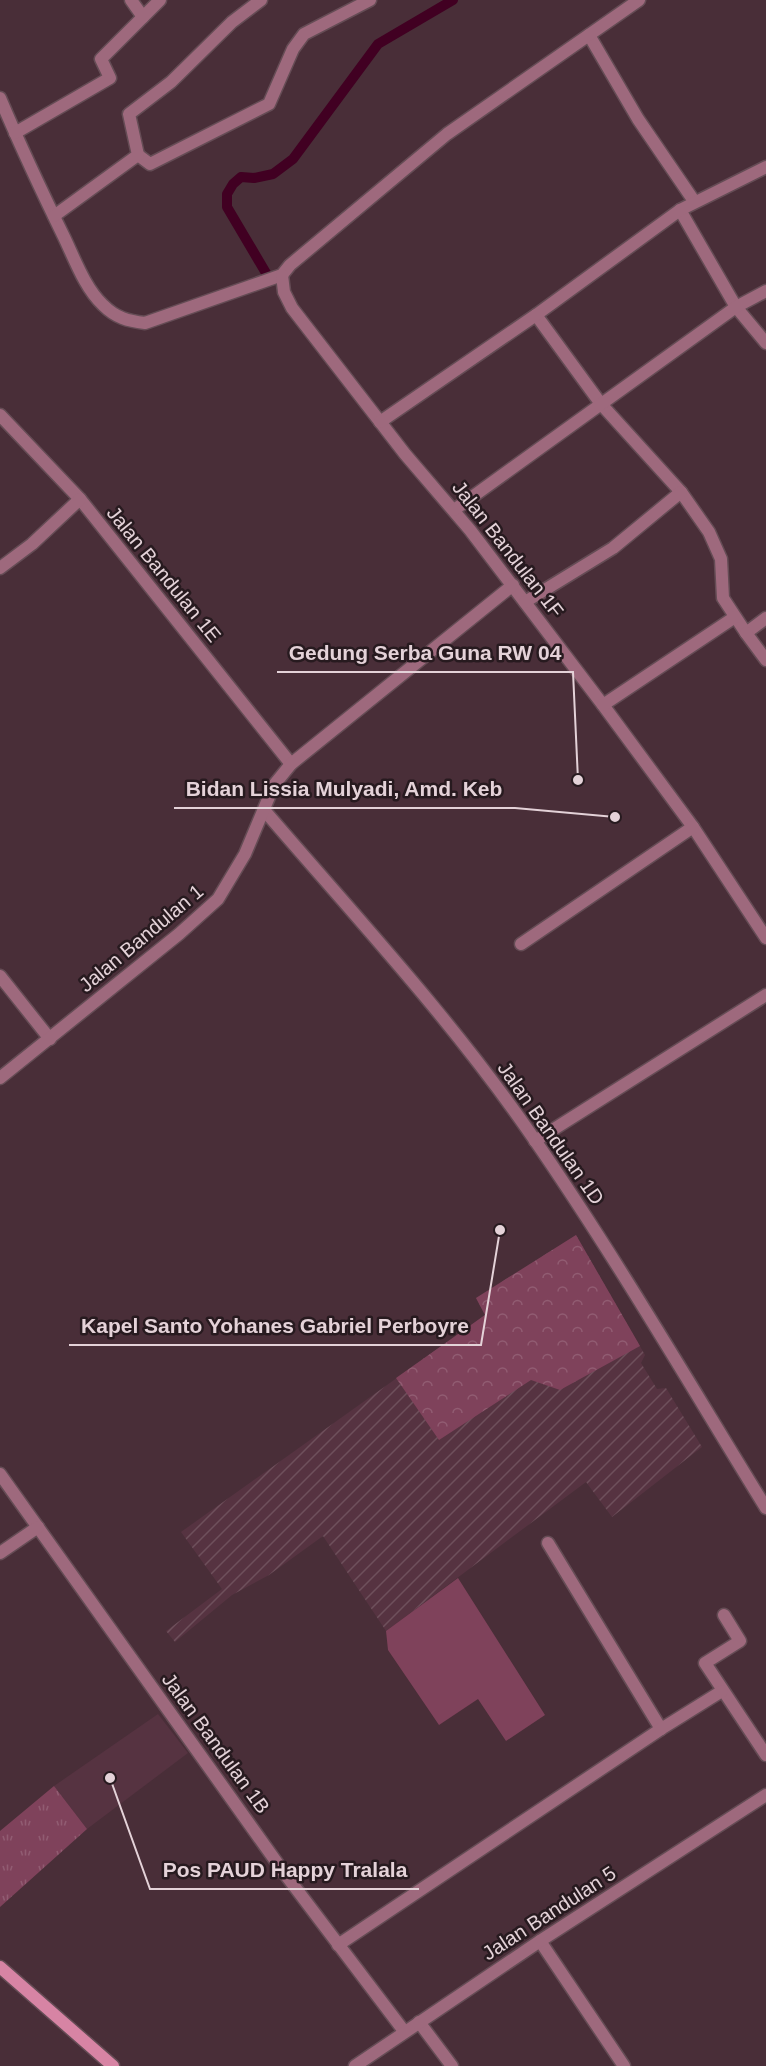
<svg xmlns="http://www.w3.org/2000/svg" width="766" height="2066" font-family="Helvetica,sans-serif">
<style>
.built{fill:#563341}
.industrial{fill:url(#industrial-furrows)}
.grass{fill:url(#grass-tufts)}
.forest{fill:url(#forest-crowns)}
.garden{fill:#7f425b}
.lines{fill:none;stroke-linecap:round;stroke-linejoin:round}
.stream{stroke:#410022;stroke-width:10}
.street-casing{stroke:#654c55;stroke-width:15}
.secondary-casing{stroke:#654c55;stroke-width:15}
.street{stroke:#9e697d;stroke-width:12}
.secondary{stroke:#d784a4;stroke-width:12}
.labels{text-anchor:middle;stroke-width:5;stroke-linejoin:round;paint-order:stroke}
.street-label{font-size:20px;fill:#e4d2d8;stroke:#271a1f}
.leader{fill:none;stroke:#e4d2d8;stroke-width:2}
.callout-dot{fill:#e4d2d8;stroke:#271a1f;stroke-width:2}
.callout-label{font-size:21px;text-anchor:middle;font-weight:bold;fill:#e4d2d8;stroke:#271a1f;stroke-width:5;stroke-linejoin:round;paint-order:stroke}
</style>
<defs>
<pattern id="industrial-furrows" width="10" height="10" patternUnits="userSpaceOnUse" patternTransform="scale(1.5)"><rect width="10" height="10" fill="#563341"/><path d="M-1 1l2-2M0 10L10 0M9 11l2-2" fill="none" stroke="#6e505c"/></pattern>
<pattern id="grass-tufts" width="24" height="20" patternUnits="userSpaceOnUse" patternTransform="scale(1.5)"><rect width="24" height="20" fill="#7f425b"/><path d="M3 7l-1-3M5 7V3M7 7l1-3M15 17l-1-3M17 17v-4M19 17l1-3" fill="none" stroke="#915c72"/></pattern>
<pattern id="forest-crowns" width="20" height="18" patternUnits="userSpaceOnUse" patternTransform="scale(1.5)"><rect width="20" height="18" fill="#7f425b"/><path d="M2 6a3 3 0 1 1 6 0M12 15a3 3 0 1 1 6 0" fill="none" stroke="#915c72"/></pattern>
</defs>
<rect width="100%" height="100%" fill="#492e38"/>
<path class="built" d="M158,1714L188,1753L87,1829L54,1786Z"/>
<path class="industrial" d="M576,1235L645,1355L641,1363L657,1389L666,1388L702,1447L612,1517L586,1482L386,1631L323,1536L269,1575L232,1595L175,1642L166,1631L222,1589L181,1532L485,1315L476,1298Z"/>
<path class="grass" d="M54,1786L87,1829L0,1907V1831Z"/>
<path class="forest" d="M576,1235L640,1346L560,1390L531,1380L439,1440L396,1378L485,1315L476,1298Z"/>
<path class="garden" d="M458,1578L545,1715L506,1741L478,1699L439,1725L388,1650L386,1631Z"/>
<g class="lines">
<path class="stream" d="M266,273L227,207V194L233,184L241,177L254,178L273,174L293,159L378,44L453,0"/>
<defs>
<g id="street">
<path d="M131,0L143,17"/>
<path d="M589,35L638,119L694,201"/>
<path d="M0,98C20,145 42,192 64,237C75,260 85,288 103,305C116,318 128,321 145,323L282,275L290,265L447,134L639,0"/>
<path d="M15,133L110,78L101,59L160,0"/>
<path d="M138,155L150,164L269,104L293,49L304,34L370,0"/>
<path d="M680,210L736,307L766,343"/>
<path d="M54,216L138,155L129,114L171,82L232,22L261,0"/>
<path d="M282,275L284,292L292,308L405,454L470,530L603,705L693,827L766,938"/>
<path d="M536,315L601,404L681,492L709,532L721,559L723,598L746,633L766,618"/>
<path d="M0,415L80,499L291,764"/>
<path d="M380,422L536,315L680,210L766,167"/>
<path d="M454,510L736,307L766,291"/>
<path d="M0,568L32,544L80,499"/>
<path d="M525,602L613,548L681,492"/>
<path d="M746,633L766,660"/>
<path d="M603,705L735,617"/>
<path d="M264,810C355,916 452,1020 532,1136C615,1256 689,1383 766,1508"/>
<path d="M521,944L693,827"/>
<path d="M0,976L50,1039"/>
<path d="M0,1078L179,934L218,899L245,854L274,785L291,764L513,585"/>
<path d="M535,1141L766,995"/>
<path d="M0,1474L285,1874L404,2031"/>
<path d="M548,1543L661,1729"/>
<path d="M0,1553L38,1527"/>
<path d="M724,1615L740,1641L705,1663L766,1755"/>
<path d="M540,1941L624,2066"/>
<path d="M338,1945L661,1729L722,1691"/>
<path d="M419,2022L452,2066"/>
<path d="M355,2066L540,1941L766,1795"/>
</g>
<path id="secondary" d="M0,1967L113,2066"/>
</defs>
<use href="#street" class="street-casing"/>
<use href="#secondary" class="secondary-casing"/>
<use href="#street" class="street"/>
<use href="#secondary" class="secondary"/>
</g>
<g class="labels">
<g class="street-label">
<text transform="translate(508 549) rotate(52)" y="7">Jalan Bandulan 1F</text>
<text transform="translate(164 574) rotate(51)" y="7">Jalan Bandulan 1E</text>
<text transform="translate(141 938) rotate(-40)" y="7">Jalan Bandulan 1</text>
<text transform="translate(551 1133) rotate(55)" y="7">Jalan Bandulan 1D</text>
<text transform="translate(216 1743) rotate(54)" y="7">Jalan Bandulan 1B</text>
<text transform="translate(549 1913) rotate(-33)" y="7">Jalan Bandulan 5</text>
</g>
</g>
<path class="leader" d="M578 780L573 672H277M615 817L515 808H174M500 1230L481 1345H69M110 1778L150 1889H419"/>
<g class="callout-dot">
<circle cx="578" cy="780" r="6"/>
<circle cx="615" cy="817" r="6"/>
<circle cx="500" cy="1230" r="6"/>
<circle cx="110" cy="1778" r="6"/>
</g>
<g class="callout-label">
<text x="425" y="660">Gedung Serba Guna RW 04</text>
<text x="344" y="796">Bidan Lissia Mulyadi, Amd. Keb</text>
<text x="275" y="1333">Kapel Santo Yohanes Gabriel Perboyre</text>
<text x="285" y="1877">Pos PAUD Happy Tralala</text>
</g>
</svg>
